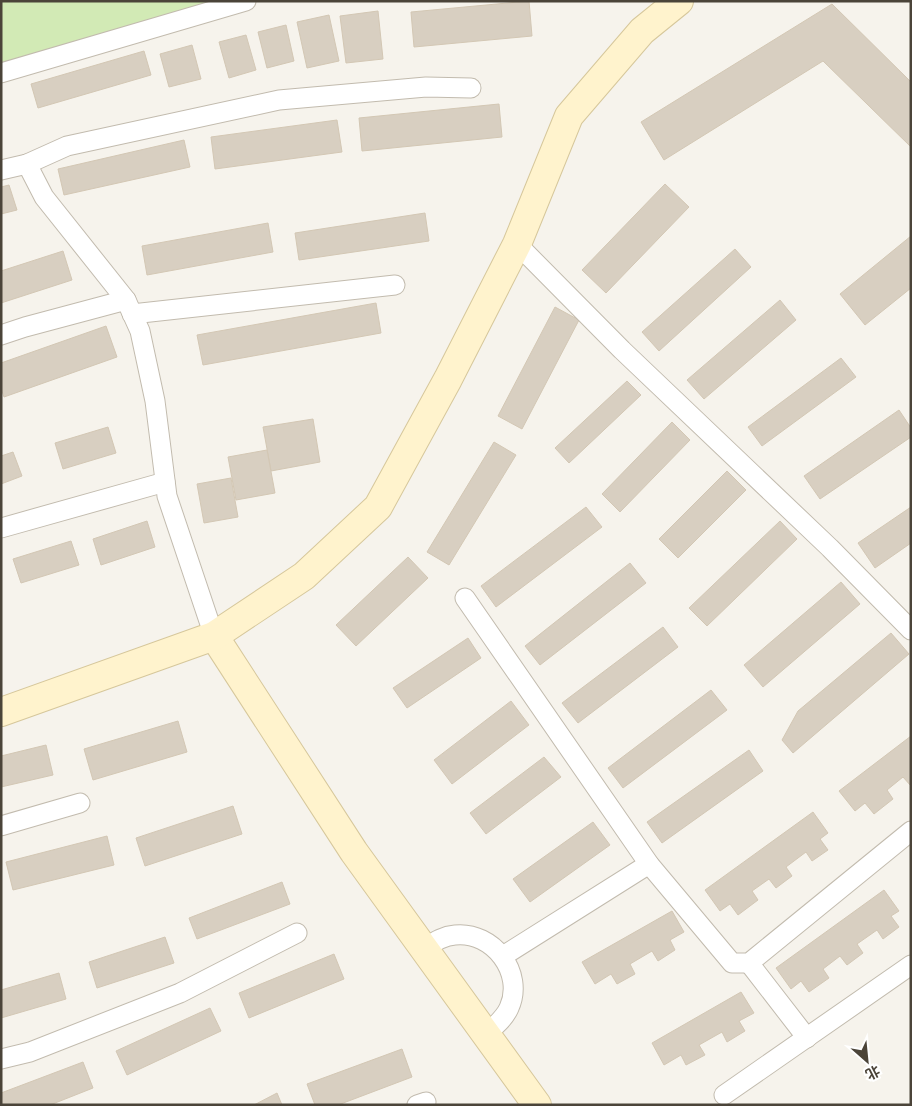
<svg xmlns="http://www.w3.org/2000/svg" width="912" height="1106" font-family="'Fira Sans Condensed','Noto Sans SC',sans-serif">
<style>
.green{fill:#d2eab5}
.building{fill:#d8cfc1;stroke:#d3c7b4}
.lines{fill:none;stroke-linecap:round;stroke-linejoin:round}
.street-casing{stroke:#c2bbae;stroke-width:21}
.secondary-casing{stroke:#d6c79b;stroke-width:30}
.street{stroke:#fff;stroke-width:19}
.secondary{stroke:#fff3cd;stroke-width:28}
</style>
<rect width="100%" height="100%" fill="#f6f3ec"/>
<path class="green" d="M1,1H251L1,64Z"/>
<g class="building">
<path d="M529,1L532,36L414,47L411,12Z"/>
<path d="M832,4L911,82V147L823,61L664,160L641,122Z"/>
<path d="M378,11L383,59L346,63L340,16Z"/>
<path d="M329,15L339,61L307,68L297,22Z"/>
<path d="M286,25L294,61L267,68L258,32Z"/>
<path d="M246,35L256,70L229,78L219,42Z"/>
<path d="M192,45L201,79L169,87L160,54Z"/>
<path d="M144,51L151,75L38,108L31,84Z"/>
<path d="M499,104L502,137L362,151L359,118Z"/>
<path d="M337,120L342,152L215,169L211,137Z"/>
<path d="M184,140L190,167L64,195L58,169Z"/>
<path d="M665,184L689,207L606,293L582,270Z"/>
<path d="M9,185L17,210L1,214V187Z"/>
<path d="M425,213L429,241L299,260L295,233Z"/>
<path d="M268,223L273,252L147,275L142,246Z"/>
<path d="M911,236V288L865,325L840,294Z"/>
<path d="M735,249L751,267L659,351L642,332Z"/>
<path d="M63,251L72,280L1,303V271Z"/>
<path d="M780,300L796,320L704,399L687,380Z"/>
<path d="M376,303L381,333L203,365L197,335Z"/>
<path d="M555,307L579,320L522,429L498,416Z"/>
<path d="M106,326L117,357L4,397L1,388V363Z"/>
<path d="M841,358L856,377L762,446L748,427Z"/>
<path d="M627,381L641,395L569,463L555,448Z"/>
<path d="M899,410L911,428V437L820,499L804,476Z"/>
<path d="M313,419L320,462L271,471L263,427Z"/>
<path d="M672,422L690,440L620,512L602,494Z"/>
<path d="M108,427L116,453L63,469L55,443Z"/>
<path d="M494,442L516,455L449,565L427,552Z"/>
<path d="M267,450L275,493L236,500L228,457Z"/>
<path d="M13,452L22,476L1,484V456Z"/>
<path d="M727,471L746,490L678,558L659,539Z"/>
<path d="M231,478L238,517L204,523L197,484Z"/>
<path d="M586,507L602,527L496,607L481,586Z"/>
<path d="M911,507V543L875,568L858,543Z"/>
<path d="M147,521L155,547L101,565L93,539Z"/>
<path d="M780,521L797,539L707,626L689,608Z"/>
<path d="M71,541L79,565L21,583L13,559Z"/>
<path d="M408,557L428,578L356,646L336,625Z"/>
<path d="M630,563L646,583L540,665L525,646Z"/>
<path d="M841,582L860,604L763,687L744,665Z"/>
<path d="M663,627L678,647L578,723L562,703Z"/>
<path d="M891,633L909,654L793,753L782,740L798,711Z"/>
<path d="M468,638L481,658L407,708L393,688Z"/>
<path d="M711,690L727,710L623,788L608,768Z"/>
<path d="M511,701L529,725L452,784L434,760Z"/>
<path d="M178,721L187,752L93,780L84,749Z"/>
<path d="M911,736V786L903,777L887,790L893,799L874,814L865,803L855,811L839,791Z"/>
<path d="M46,745L53,775L1,787V756Z"/>
<path d="M749,750L763,771L662,843L647,822Z"/>
<path d="M544,757L561,777L486,834L470,813Z"/>
<path d="M233,806L242,834L145,866L136,838Z"/>
<path d="M813,812L828,833L820,839L828,850L812,861L806,852L786,867L792,876L776,888L769,879L752,891L758,900L738,915L730,904L720,911L705,890Z"/>
<path d="M593,822L610,845L530,902L513,879Z"/>
<path d="M107,836L114,865L13,890L6,862Z"/>
<path d="M282,882L290,904L197,939L189,918Z"/>
<path d="M884,890L899,911L891,916L899,927L883,939L877,930L857,944L863,953L847,965L840,956L823,969L829,978L809,992L801,981L791,989L776,968Z"/>
<path d="M672,911L684,932L670,940L675,950L658,961L652,951L630,964L635,974L617,984L611,974L595,984L582,962Z"/>
<path d="M165,937L174,963L97,988L89,962Z"/>
<path d="M334,954L344,979L249,1018L239,993Z"/>
<path d="M59,973L66,999L1,1018V990Z"/>
<path d="M741,992L754,1013L739,1021L745,1031L727,1042L722,1032L699,1045L705,1055L686,1065L681,1055L664,1065L652,1043Z"/>
<path d="M210,1008L221,1031L127,1075L116,1051Z"/>
<path d="M402,1049L412,1077L338,1105H315L307,1084Z"/>
<path d="M83,1062L93,1088L50,1105H1V1093Z"/>
<path d="M277,1093L282,1105H254Z"/>
</g>
<g class="lines">
<defs>
<g id="street">
<path d="M1,73L246,1"/>
<path d="M27,164L44,197L126,300L140,331L155,401L167,496L214,636"/>
<path d="M1,170L27,164L67,146L279,100L426,87L471,88"/>
<path d="M517,244L622,350L830,548L911,630"/>
<path d="M132,314L395,285"/>
<path d="M1,335L25,327L126,300"/>
<path d="M1,528L165,482"/>
<path d="M465,598L649,864L732,963H749L911,831"/>
<path d="M1,826L80,803"/>
<path d="M424,948C434,942 443,936 455,935C493,931 525,973 509,1008C504,1019 495,1026 486,1034"/>
<path d="M503,956L649,864"/>
<path d="M749,963L807,1038"/>
<path d="M1,1059L30,1052L180,993L297,933"/>
<path d="M724,1095L911,965"/>
<path d="M417,1105L426,1102"/>
</g>
<g id="secondary">
<path d="M214,636L354,852L537,1105"/>
<path d="M1,712L214,636L304,576L378,507L448,379L517,244L569,116L642,31L679,1"/>
</g>
</defs>
<use href="#street" class="street-casing"/>
<use href="#secondary" class="secondary-casing"/>
<use href="#street" class="street"/>
<use href="#secondary" class="secondary"/>
</g>
<rect width="912" height="1106" fill="none" stroke="#4b4439" stroke-width="5"/>
<g transform="translate(867 1061) rotate(153)" stroke="#ffffff" stroke-width="4" paint-order="stroke">
<path d="M0-4L9 19L0 12L-9 19Z" fill="#4b4439"/>
<text y="-8" font-size="14" font-weight="bold" text-anchor="middle" fill="#4b4439">北</text>
</g>
</svg>
